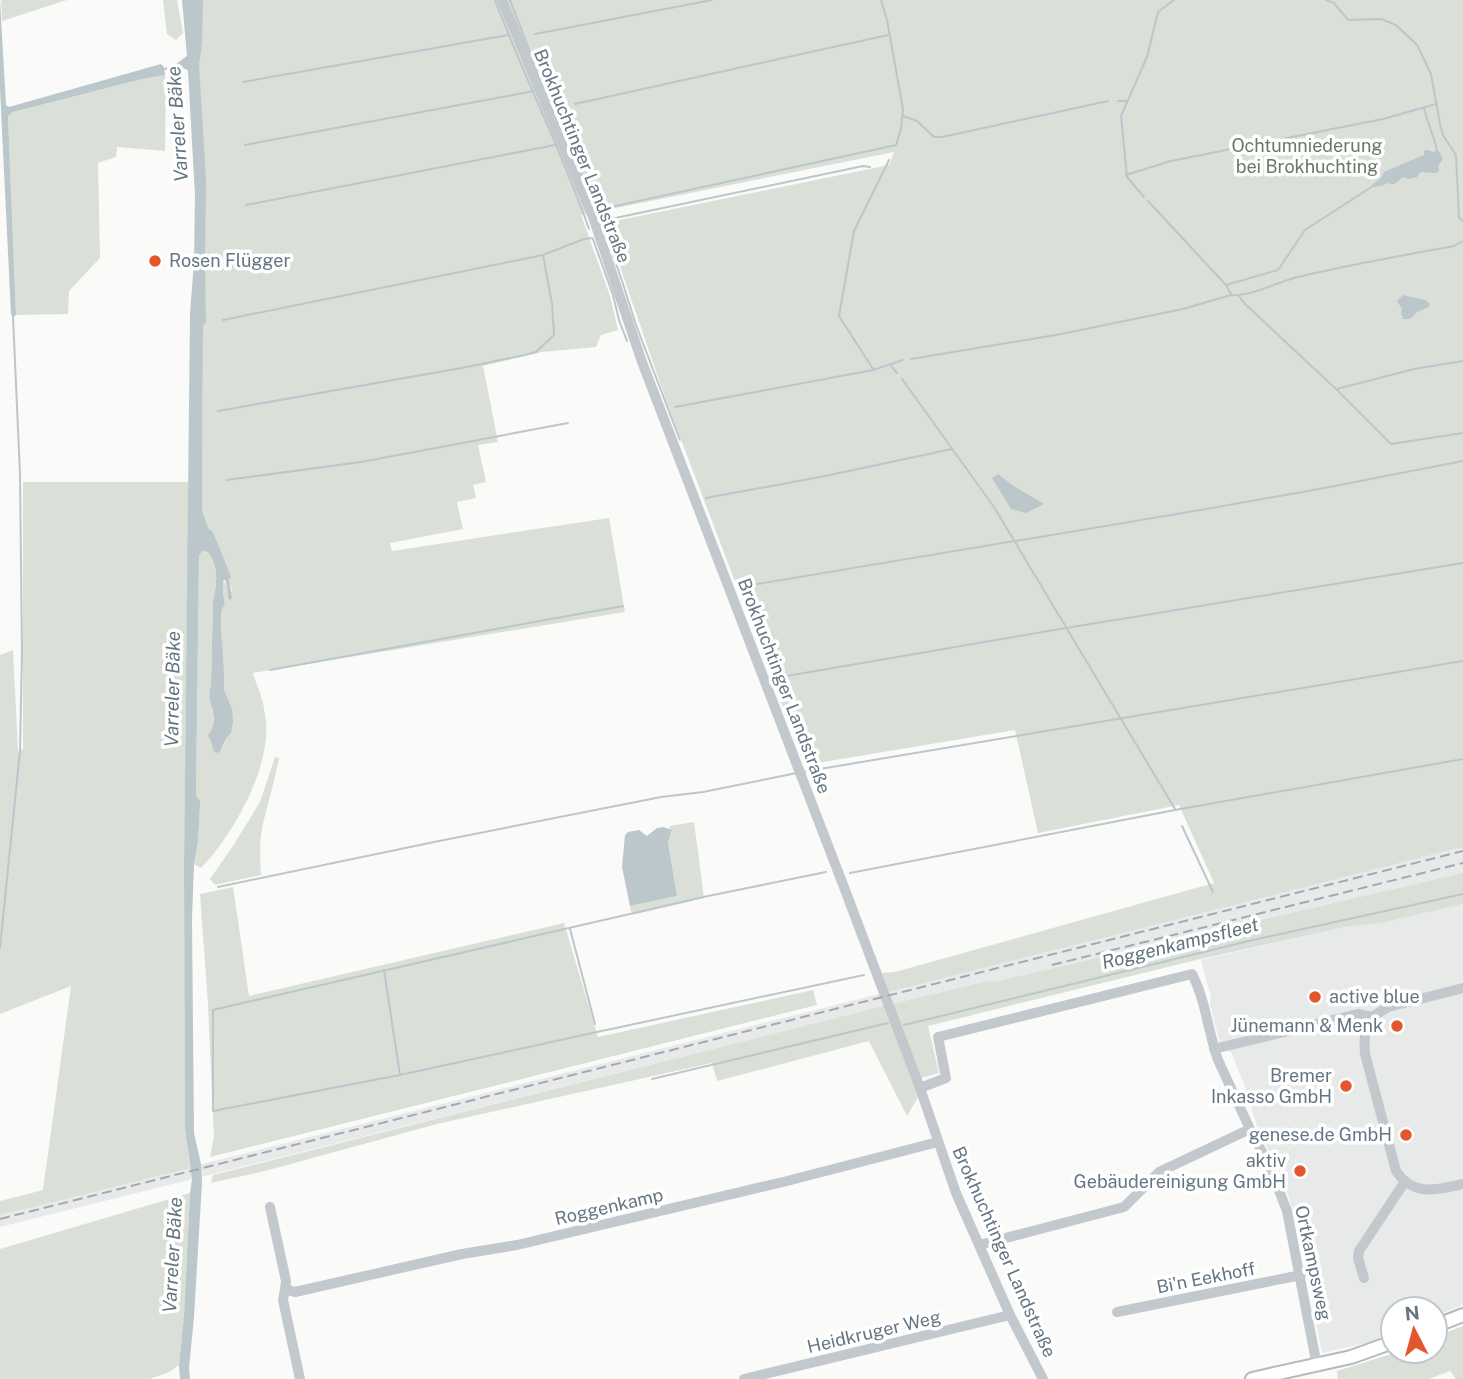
<svg xmlns="http://www.w3.org/2000/svg" width="1463" height="1379" font-family="'Public Sans',sans-serif">
<style>
.built{fill:#e8e9e9}
.green{fill:#dadfd7}
.water{fill:#bbc7cb}
.lines{fill:none;stroke-linecap:round;stroke-linejoin:round}
.stream{stroke:#bbc7cb;stroke-width:2}
.major-casing{stroke:#b5babe;stroke-width:16}
.minor{stroke:#c3c8cc;stroke-width:10}
.major{stroke:#fff;stroke-width:12}
.rail{stroke:#a2aab0;stroke-width:2;stroke-dasharray:10 5;stroke-linecap:butt}
.poi-dot{fill:#e4572e;stroke:#fff;stroke-width:2.5}
.labels{text-anchor:middle;stroke-width:7;stroke-linejoin:round;paint-order:stroke}
.park-label{font-size:18px;fill:#687a64;stroke:#fff}
.street-label{font-size:18px;fill:#657683;stroke:#fff}
.poi-label{font-size:18px;fill:#657683;stroke:#fff;text-anchor:end}
.water-label{font-size:19px;font-style:italic;fill:#60757c;stroke:#fff}
</style>
<rect width="100%" height="100%" fill="#fafaf8"/>
<g class="built">
<path d="M1463,847V873L993,982L987,981L0,1227V1215Z"/>
<path d="M1463,904V1305L1435,1316V1309H1393V1335L1380,1340L1322,1353L1300,1238L1289,1197L1279,1172L1258,1130L1246,1089L1231,1052L1220,1044L1210,1004L1211,997L1201,960L1346,927L1381,923Z"/>
</g>
<g class="green">
<path d="M1,0H67L2,21Z"/>
<path d="M163,0H177L183,33L176,40L167,34Z"/>
<path d="M189,0H1463V847L888,992L882,973L895,972L1214,883L1179,805L1038,833L1015,730L805,765L667,403L605,223L889,165L894,152L581,215L610,296L618,330L601,335L596,347L542,352L483,366L498,442L478,445L486,482L473,485L476,498L457,502L463,529L390,543L392,551L609,518L625,612L253,673C256,685 263,697 264,709C266,718 267,728 266,737C263,780 231,837 201,868L194,864L198,842L200,806V801L196,796L199,555L203,551L208,552C219,566 217,584 213,601L211,685C205,703 220,716 210,732L211,741L217,753L220,752L224,745L227,737L228,699L224,688L221,626V611L225,604L223,594V580L227,585L228,598L232,590L213,532L208,528L202,510L203,326L206,322V312Z"/>
<path d="M165,75L166,86L165,151L117,147L116,157L98,163L100,258L69,291L68,314L16,315L8,116L13,112L142,79Z"/>
<path d="M23,482H188V537L184,866L185,1129L190,1168L0,1215V1201L43,1190L71,986L0,1014V655L13,650L18,751L23,749Z"/>
<path d="M275,757L279,758C275,781 268,802 263,824C259,841 260,858 261,875L215,885L210,879L233,846L260,802Z"/>
<path d="M694,822L704,898L632,915L630,906L677,896L668,842L672,831L669,828L670,826Z"/>
<path d="M1463,873V904L1381,923L1346,927L1192,961L928,1026L939,1073L921,1078L893,1004L987,981L993,982Z"/>
<path d="M233,887L249,996L564,923L598,1037L813,990L817,1005L210,1157L214,1137L208,1005L200,894Z"/>
<path d="M884,1006L918,1097L907,1116L869,1041L717,1081L712,1063L437,1124L265,1171L211,1183L213,1175Z"/>
<path d="M190,1193L184,1315L179,1365L169,1372L150,1379H0V1249Z"/>
<path d="M1463,1326V1379H1456L1450,1371L1429,1379H1338L1337,1371L1401,1351H1435V1337Z"/>
</g>
<g class="water">
<path d="M0,0L6,105L9,107L161,64L164,67L165,75L142,79L13,112L8,116L16,315L13,318L11,314L0,89Z"/>
<path d="M182,0H203L202,43L199,65L206,180L205,257L206,322L203,326L202,510L208,528L213,532L231,577L229,579L232,598L230,600L228,598L227,585L225,580H223V594L225,604L221,611V626L224,674V689L232,709L233,721L231,733L227,737L220,752L217,753L214,752L211,741L208,736C210,732 212,729 213,725C217,710 205,702 211,685L213,601C217,584 219,566 208,552L203,551L199,555L196,796L200,801V806L198,842L194,864L192,918L194,1133L201,1164L202,1182L194,1317L189,1368L190,1379H180L179,1365L184,1315L190,1193L192,1179L185,1129L184,866L190,313L194,262L195,195L188,71L186,69L177,68L176,64L187,56Z"/>
<path d="M1427,150L1434,152L1438,150L1443,159L1438,166L1439,171L1436,173L1421,172L1417,177L1409,179L1403,177C1396,182 1396,186 1387,183L1380,186L1372,187V185L1382,177L1384,172L1424,155V151Z"/>
<path d="M1403,295L1425,300L1429,303V307L1417,312L1410,319H1403L1401,312L1402,309L1397,301Z"/>
<path d="M998,474L1012,485L1044,504L1026,513L1011,509L992,478Z"/>
<path d="M663,827L672,830L668,842L677,896L630,906L622,867L625,835L628,832L639,830L647,836L657,828Z"/>
</g>
<g class="lines">
<g class="stream">
<path d="M495,0C524,77 562,151 589,229"/>
<path d="M510,0L537,70"/>
<path d="M1326,0L1334,3L1348,20L1381,19L1396,25L1417,45L1431,74L1440,124L1443,135L1456,155L1459,218L1463,221"/>
<path d="M535,34L712,0"/>
<path d="M165,69L176,66"/>
<path d="M243,82L508,35"/>
<path d="M1118,101H1127"/>
<path d="M575,104L888,35"/>
<path d="M1424,108C1427,122 1434,136 1437,150L1436,152"/>
<path d="M903,116L917,121L934,137H942L1108,101"/>
<path d="M245,145L534,91"/>
<path d="M571,153L588,188L598,212"/>
<path d="M1126,175L1171,161L1383,119L1436,104"/>
<path d="M1144,197L1127,177L1121,116L1147,57L1158,12L1174,0"/>
<path d="M1148,201L1226,285L1231,294"/>
<path d="M246,205L555,145"/>
<path d="M597,210L896,145L901,129L903,109L887,20L881,0"/>
<path d="M601,220L623,284L636,325L680,440"/>
<path d="M601,221L863,166L870,167"/>
<path d="M593,239L613,295L619,320L627,341"/>
<path d="M1226,285L1278,270L1305,230L1373,186"/>
<path d="M1239,296L1245,304L1336,389L1391,444L1463,433"/>
<path d="M223,320L543,255L584,239L592,238"/>
<path d="M911,359L1056,335L1183,309L1231,295C1248,297 1276,283 1294,278C1347,265 1400,256 1454,246L1463,241"/>
<path d="M891,366L897,373"/>
<path d="M873,369L839,316L854,231L889,160"/>
<path d="M902,379L994,507L1175,809"/>
<path d="M1337,389L1414,369L1463,361"/>
<path d="M675,407L873,370L903,360"/>
<path d="M218,411L467,367L525,355L536,352L554,335L552,304L543,255"/>
<path d="M227,480L361,462L568,423"/>
<path d="M706,498L825,476L952,449"/>
<path d="M740,587L1189,512L1319,489L1463,461"/>
<path d="M270,670L623,606"/>
<path d="M775,678L1066,628L1463,563"/>
<path d="M802,772L1463,661"/>
<path d="M1182,826L1213,892"/>
<path d="M826,872L708,896L213,1010V1111L400,1075L597,1032L864,975"/>
<path d="M850,873L1175,810L1463,759"/>
<path d="M218,887L439,841L661,797L703,792L797,773"/>
<path d="M570,929L595,1024"/>
<path d="M0,948L20,751L22,652L20,474L13,317"/>
<path d="M384,970L400,1075"/>
<path d="M904,1025L1253,940L1463,894"/>
<path d="M652,1079L888,1023"/>
</g>
<defs>
<g id="major">
<path d="M1435,1326L1463,1315"/>
<path d="M1252,1379L1351,1357L1393,1342"/>
</g>
</defs>
<use href="#major" class="major-casing"/>
<g class="minor">
<path d="M502,0L593,217L642,362L842,882L920,1088L956,1193L1010,1315L1043,1379"/>
<path d="M1372,1017C1364,1030 1364,1039 1365,1054L1396,1171C1414,1197 1436,1190 1463,1184"/>
<path d="M1214,1049L1358,1014L1372,1017L1388,1007L1463,988"/>
<path d="M920,1088L946,1078L938,1037L1192,974C1206,1001 1208,1032 1218,1060L1250,1129L1269,1165L1287,1211L1317,1366"/>
<path d="M270,1207L286,1281L285,1289"/>
<path d="M979,1245L1124,1207L1159,1172L1250,1129"/>
<path d="M1364,1278L1358,1258L1359,1251L1404,1183"/>
<path d="M1117,1312L1301,1275"/>
<path d="M300,1379L283,1300L285,1289L295,1292L462,1254L517,1245L787,1181L938,1142"/>
<path d="M744,1379L1010,1315"/>
</g>
<use href="#major" class="major"/>
<g class="rail">
<path d="M1052,965L1463,863"/>
<path d="M0,1219L1463,851"/>
</g>
</g>
<g class="poi-dot">
<circle cx="155" cy="261" r="7"/>
<circle cx="1315" cy="997" r="7"/>
<circle cx="1397" cy="1026" r="7"/>
<circle cx="1346" cy="1086" r="7"/>
<circle cx="1406" cy="1135" r="7"/>
<circle cx="1300" cy="1171" r="7"/>
</g>
<g class="labels">
<g class="park-label">
<text x="1307" y="152">Ochtumniederung<tspan x="1307" dy="21">bei Brokhuchting</tspan></text>
</g>
<g class="street-label">
<text transform="translate(582 156) rotate(68)" y="6">Brokhuchtinger Landstraße</text>
<text transform="translate(784 686) rotate(69)" y="6">Brokhuchtinger Landstraße</text>
<text transform="translate(609 1207) rotate(-13)" y="6">Roggenkamp</text>
<text transform="translate(1004 1252) rotate(66)" y="6">Brokhuchtinger Landstraße</text>
<text transform="translate(1313 1263) rotate(78)" y="6">Ortkampsweg</text>
<text transform="translate(1206 1278) rotate(-11)" y="6">Bi'n Eekhoff</text>
<text transform="translate(874 1332) rotate(-13)" y="6">Heidkruger Weg</text>
</g>
<g class="poi-label">
<text x="169" y="267" text-anchor="start">Rosen Flügger</text>
<text x="1329" y="1003" text-anchor="start">active blue</text>
<text x="1383" y="1032">Jünemann &amp; Menk</text>
<text x="1332" y="1082">Bremer<tspan x="1332" dy="21">Inkasso GmbH</tspan></text>
<text x="1392" y="1141">genese.de GmbH</text>
<text x="1286" y="1167">aktiv<tspan x="1286" dy="21">Gebäudereinigung GmbH</tspan></text>
</g>
<g class="water-label">
<text transform="translate(177 124) rotate(-94)" y="7">Varreler Bäke</text>
<text transform="translate(172 689) rotate(-89)" y="7">Varreler Bäke</text>
<text transform="translate(1180 943) rotate(-14)" y="7">Roggenkampsfleet</text>
<text transform="translate(172 1255) rotate(-87)" y="7">Varreler Bäke</text>
</g>
</g>
<g transform="translate(1414 1330) rotate(354)"><circle r="33" fill="#ffffff" stroke="#c1c8cd" stroke-width="2"/>
<path d="M0-5L12 26L0 18L-12 26Z" fill="#e4572e"/>
<text y="-10" font-size="19" font-weight="bold" text-anchor="middle" fill="#657683">N</text>
</g>
</svg>
